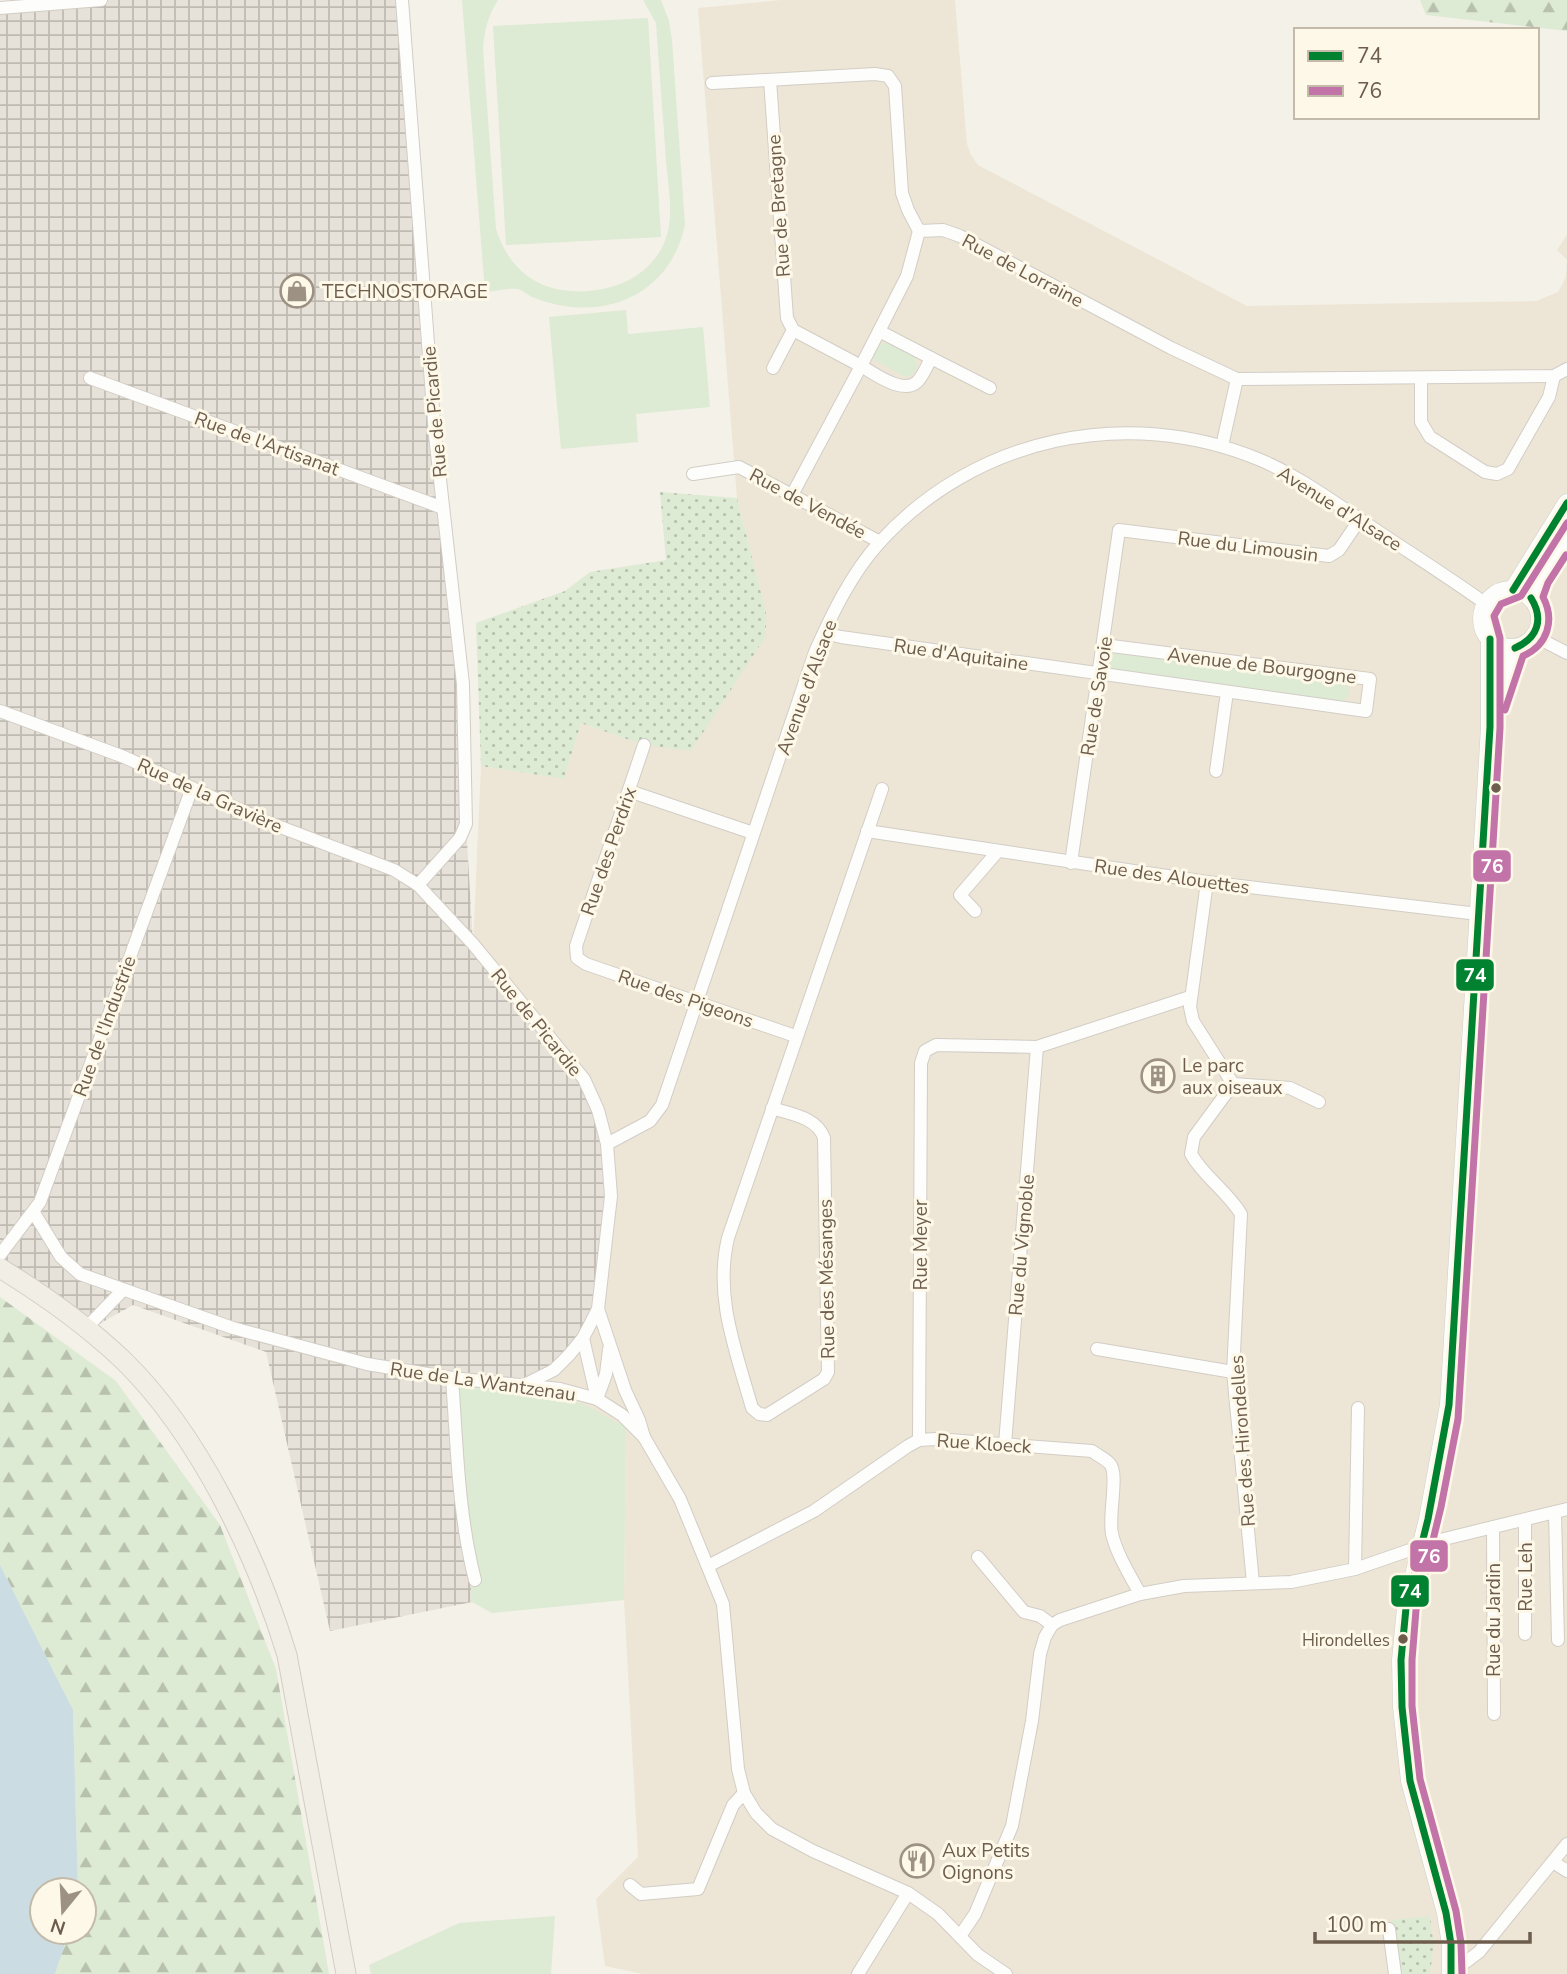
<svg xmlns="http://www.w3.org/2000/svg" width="1567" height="1974" font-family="'Nunito Sans',sans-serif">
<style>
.residential{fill:#ede6d6}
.industrial{fill:url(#industrial-grid)}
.green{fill:#ddead4}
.forest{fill:url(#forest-firs)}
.park{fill:url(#park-dots)}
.water{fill:#cbdde2}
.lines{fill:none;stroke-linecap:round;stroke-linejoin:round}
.minor-casing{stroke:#d2cdc5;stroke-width:14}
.secondary-casing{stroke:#d2cdc3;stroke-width:19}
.primary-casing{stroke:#d3cdc6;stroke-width:21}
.minor{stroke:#fdfdfc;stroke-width:12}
.secondary{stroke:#fdfdfc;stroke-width:18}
.primary{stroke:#f0eee5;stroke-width:19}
.bus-1-casing{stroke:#fdf8e8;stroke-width:12}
.bus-2-casing{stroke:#fdf8e8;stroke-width:12}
.bus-1{stroke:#008231;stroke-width:7}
.bus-2{stroke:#c273a8;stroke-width:7}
.bus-dot{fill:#6e5d4c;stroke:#fdf8e8;stroke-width:2.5}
.labels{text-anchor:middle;stroke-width:6;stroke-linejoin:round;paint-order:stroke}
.bus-label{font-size:17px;fill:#6e5d4c;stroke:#fdf8e8;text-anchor:end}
.street-label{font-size:19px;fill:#6e5d4c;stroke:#fdf8e8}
.poi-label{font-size:19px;fill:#6e5d4c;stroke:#fdf8e8;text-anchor:start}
.line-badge{stroke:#fdf8e8;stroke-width:2.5}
.badge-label{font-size:19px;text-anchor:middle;font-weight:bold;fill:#fff}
</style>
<defs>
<pattern id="industrial-grid" width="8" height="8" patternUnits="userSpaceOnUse" patternTransform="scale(1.75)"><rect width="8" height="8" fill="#e6e2d9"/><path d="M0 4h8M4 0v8" fill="none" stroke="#bfbab2"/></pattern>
<pattern id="forest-firs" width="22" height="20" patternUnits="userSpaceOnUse" patternTransform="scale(1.75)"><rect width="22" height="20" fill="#ddead4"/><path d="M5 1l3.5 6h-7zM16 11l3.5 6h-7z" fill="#b7c1ae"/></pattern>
<pattern id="park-dots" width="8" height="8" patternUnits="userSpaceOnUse" patternTransform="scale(1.75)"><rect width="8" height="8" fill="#ddead4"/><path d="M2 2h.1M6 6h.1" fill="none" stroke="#b7c1ae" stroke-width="1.8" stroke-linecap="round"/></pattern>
</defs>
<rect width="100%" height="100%" fill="#f4f1e8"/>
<path class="residential" d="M781,0H955L967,144L971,155L978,165L1247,306L1536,301L1558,292L1566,277L1567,260L1557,250L1567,235V1974H643L605,1966L596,1899L638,1857L624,1600L626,1427L527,1387L473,944L481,766L564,779L581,723L644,745L766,613L737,498L698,8Z"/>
<path class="industrial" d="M35,0H402L463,684L466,824L473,944L584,1079L598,1110L611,1196L598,1309L568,1352L527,1387L457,1388L472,1602L330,1631L266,1352L133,1305L92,1328L0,1261V2Z"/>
<g class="green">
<path d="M462,0H498C488,15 484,32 483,50L496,229C506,261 528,285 562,290C606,297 657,278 668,231C673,210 668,183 666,161C663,115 659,69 656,23L643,0H661L669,21L672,40L685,225C672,286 619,317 558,305C549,303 540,300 532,297C528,295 522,290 518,289C508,288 495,291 485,292Z"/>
<path d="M648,18L661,237L506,245L493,26Z"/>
<path d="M626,310L628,334L703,327L710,407L636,414L638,442L561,449L549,317Z"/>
<path d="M887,342L915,357L917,368L911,376L906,377L874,360V355L879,345Z"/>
<path d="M1114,651L1340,681L1348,686L1350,692L1342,703L1112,670L1107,660L1110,653Z"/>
<path d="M457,1387H527L583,1404L626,1427L624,1600L492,1613L472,1602Z"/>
<path d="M555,1916L551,1974H371L369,1965L459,1923Z"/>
</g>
<g class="forest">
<path d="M1420,0H1567V31L1426,15Z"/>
<path d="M0,1297L116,1381L220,1525L276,1669L329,1974H55L69,1932H84V1890H78L73,1710L0,1565Z"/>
</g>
<g class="park">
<path d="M660,492L737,498L766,613V636L691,751L644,745L581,723L564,779L481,766L476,623L565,591L590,572L666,560Z"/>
<path d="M1430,1916C1433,1936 1435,1954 1429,1974H1398L1392,1920Z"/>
</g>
<path class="water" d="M0,1565L73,1710L78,1890H42V1932H69L55,1974H0Z"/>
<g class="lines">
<defs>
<g id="minor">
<path d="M0,8L101,0"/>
<path d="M770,80L787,318L793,330L861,366L792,495"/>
<path d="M712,83L875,74L888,76L895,86L902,193L908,210L919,231L943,230L960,236L1171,348L1237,379L1554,376L1567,369"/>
<path d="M879,331L931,358C927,366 923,376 917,382C902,395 874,373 861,366Z"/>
<path d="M879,331L907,276L919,231"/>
<path d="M931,358L990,388"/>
<path d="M773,368L793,330"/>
<path d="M90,378L443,508"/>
<path d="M1421,378V422L1430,437L1485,472L1497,474L1508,469L1549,397L1554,376"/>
<path d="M1222,446L1237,379"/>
<path d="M693,474L739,467L880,542"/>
<path d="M824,633L841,637L1366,711L1370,679L1104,645"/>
<path d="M1534,636L1567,653"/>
<path d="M0,711L124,757L267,822L394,870L418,885L460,838L466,824L463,684L435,435L402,0"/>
<path d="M644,745L576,946L577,958L586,964L795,1036"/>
<path d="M1216,771L1227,692"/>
<path d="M629,791L753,833"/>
<path d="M867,831L1207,882L1478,914"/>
<path d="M1071,863L1119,530L1329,556L1339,550L1360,519"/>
<path d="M1207,882L1190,1007L1193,1021L1233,1084L1194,1137L1191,1154C1204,1177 1227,1191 1241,1214L1233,1372L1253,1583"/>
<path d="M418,885L473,944L584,1079L598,1110L607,1144L611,1196L598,1309L583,1338L569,1355L554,1370L526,1384"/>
<path d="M975,911L960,895L998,851"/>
<path d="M1233,1084L1290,1088L1319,1102"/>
<path d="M772,1108C790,1114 817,1117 824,1138L828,1372L824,1379L767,1415L759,1414L752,1408C736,1351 714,1297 728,1238L882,789"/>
<path d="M607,1144L650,1121L662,1105L815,652C832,614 851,574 879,543C975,437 1127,405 1258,459C1297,475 1332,501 1367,524C1407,551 1447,576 1486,604"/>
<path d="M34,1213L61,1257L80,1274L233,1328L367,1364L452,1378L560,1389L597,1399L622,1415L644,1437L680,1499L723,1604L738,1769L744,1793L756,1813L772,1829L813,1851L908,1893L938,1914L978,1955L1006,1974"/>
<path d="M0,1255L40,1202L192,788"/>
<path d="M598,1309L625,1390L639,1420L644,1437"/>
<path d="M87,1327L123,1290"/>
<path d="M583,1338L597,1399L606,1374L609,1349"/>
<path d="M1097,1349L1233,1372"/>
<path d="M452,1378C457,1446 458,1514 475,1580"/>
<path d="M919,1440L921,1063L925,1051L936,1045L1037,1047L1190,997"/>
<path d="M1005,1444L1037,1047"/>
<path d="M1555,1512L1558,1640"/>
<path d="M1493,1527L1494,1714"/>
<path d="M978,1557L1024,1612L1040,1616L1052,1625"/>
<path d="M708,1566L814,1511L908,1446L919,1440L936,1439L1092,1451C1097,1455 1106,1459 1110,1464C1119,1474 1108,1515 1112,1534C1117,1555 1130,1575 1140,1594"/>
<path d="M1355,1569L1358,1408"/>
<path d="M1525,1634V1520"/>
<path d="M1553,1862L1567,1871"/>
<path d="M630,1885L641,1894L698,1889L733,1805L744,1793"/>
<path d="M1389,1929L1395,1974"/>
<path d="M960,1936L975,1914L1012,1826L1032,1721L1040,1654L1045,1637L1052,1625L1060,1620L1140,1594L1184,1586L1291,1582L1355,1569L1436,1541L1567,1509"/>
<path d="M1451,1968L1463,1964L1479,1952L1567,1844"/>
<path d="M858,1974L908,1893"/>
</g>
<g id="secondary">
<path d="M1513,590L1567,503"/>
<circle cx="1511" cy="619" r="29"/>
<path d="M1531,598L1539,578L1567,533"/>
<path d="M1496,706L1506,670L1515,648"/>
<path d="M1451,1974V1944L1446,1913L1410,1781L1402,1707L1401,1660L1406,1608L1428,1519L1449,1405L1490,727V639"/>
</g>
<path id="primary" d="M0,1268C44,1295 85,1324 123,1360C199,1434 256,1554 287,1655L346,1974"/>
</defs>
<use href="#minor" class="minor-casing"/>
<use href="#secondary" class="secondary-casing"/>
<use href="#primary" class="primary-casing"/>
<use href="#minor" class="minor"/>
<use href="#secondary" class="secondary"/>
<use href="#primary" class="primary"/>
<defs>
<g id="bus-1">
<path d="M1513,590L1567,503"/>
<path d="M1515,648C1538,638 1544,619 1531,598"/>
<path d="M1451,1974V1944L1446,1913L1410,1781L1402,1707L1401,1660L1406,1608L1428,1519L1449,1405L1490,727V639"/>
</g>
<g id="bus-2">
<path d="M1505,710L1523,656C1548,645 1555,620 1543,597L1548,583L1566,555"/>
<path d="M1462,1974L1461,1943L1456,1911L1420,1779L1412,1706V1660L1416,1610L1441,1507L1458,1419L1500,728V638L1494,616L1501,604L1521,596L1567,523"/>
</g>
</defs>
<use href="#bus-1" class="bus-1-casing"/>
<use href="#bus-2" class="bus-2-casing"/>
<use href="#bus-1" class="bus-1"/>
<use href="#bus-2" class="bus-2"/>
</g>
<defs>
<symbol id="shop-ring" viewBox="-11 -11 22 22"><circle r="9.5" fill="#fdf8e8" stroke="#9d9183" stroke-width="1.5"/><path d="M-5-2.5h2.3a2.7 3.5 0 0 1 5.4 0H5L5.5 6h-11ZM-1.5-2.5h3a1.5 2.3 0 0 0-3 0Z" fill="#9d9183"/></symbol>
<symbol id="building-ring" viewBox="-11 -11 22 22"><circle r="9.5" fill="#fdf8e8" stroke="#9d9183" stroke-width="1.5"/><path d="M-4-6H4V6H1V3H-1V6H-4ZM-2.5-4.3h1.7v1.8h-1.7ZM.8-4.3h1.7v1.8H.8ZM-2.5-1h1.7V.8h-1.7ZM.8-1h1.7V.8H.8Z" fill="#9d9183"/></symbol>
<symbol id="restaurant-ring" viewBox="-11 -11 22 22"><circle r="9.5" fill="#fdf8e8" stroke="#9d9183" stroke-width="1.5"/><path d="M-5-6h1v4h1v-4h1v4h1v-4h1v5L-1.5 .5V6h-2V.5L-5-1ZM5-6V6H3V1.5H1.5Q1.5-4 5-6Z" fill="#9d9183"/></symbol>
</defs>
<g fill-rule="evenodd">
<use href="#shop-ring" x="278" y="272" width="38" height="38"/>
<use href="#building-ring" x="1139" y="1057" width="38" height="38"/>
<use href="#restaurant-ring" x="898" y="1842" width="38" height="38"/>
</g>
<g class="bus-dot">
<circle cx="1496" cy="788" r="6"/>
<circle cx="1403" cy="1639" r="6"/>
</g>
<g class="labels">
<g class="bus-label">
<text x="1390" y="1646">Hirondelles</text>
</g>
<g class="street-label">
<text transform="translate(778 206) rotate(-94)" y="7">Rue de Bretagne</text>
<text transform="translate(1023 270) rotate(28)" y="7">Rue de Lorraine</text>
<text transform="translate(434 412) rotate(-95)" y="7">Rue de Picardie</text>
<text transform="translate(267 443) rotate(20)" y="7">Rue de l'Artisanat</text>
<text transform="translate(808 503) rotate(28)" y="7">Rue de Vendée</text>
<text transform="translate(1340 508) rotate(32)" y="7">Avenue d'Alsace</text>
<text transform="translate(1248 546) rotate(7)" y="7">Rue du Limousin</text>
<text transform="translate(961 654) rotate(8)" y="7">Rue d'Aquitaine</text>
<text transform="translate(1262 665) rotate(7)" y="7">Avenue de Bourgogne</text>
<text transform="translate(806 687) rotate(-70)" y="7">Avenue d'Alsace</text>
<text transform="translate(1096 696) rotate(-81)" y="7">Rue de Savoie</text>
<text transform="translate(210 795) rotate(24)" y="7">Rue de la Gravière</text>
<text transform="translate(608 851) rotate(-71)" y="7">Rue des Perdrix</text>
<text transform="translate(1172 876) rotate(8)" y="7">Rue des Alouettes</text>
<text transform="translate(686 998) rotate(19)" y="7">Rue des Pigeons</text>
<text transform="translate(537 1022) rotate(51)" y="7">Rue de Picardie</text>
<text transform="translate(104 1026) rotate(-70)" y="7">Rue de l'Industrie</text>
<text transform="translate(920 1245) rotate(-90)" y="7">Rue Meyer</text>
<text transform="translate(1021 1245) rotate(-85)" y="7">Rue du Vignoble</text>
<text transform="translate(826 1279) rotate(-91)" y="7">Rue des Mésanges</text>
<text transform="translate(483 1381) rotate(8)" y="7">Rue de La Wantzenau</text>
<text transform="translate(1242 1441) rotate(-94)" y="7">Rue des Hirondelles</text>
<text transform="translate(984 1443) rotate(4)" y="7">Rue Kloeck</text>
<text transform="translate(1525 1577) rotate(-90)" y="7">Rue Leh</text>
<text transform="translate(1493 1620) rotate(-90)" y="7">Rue du Jardin</text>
</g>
<g class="poi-label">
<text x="322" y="298">TECHNOSTORAGE</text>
<text x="1182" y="1072">Le parc<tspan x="1182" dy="22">aux oiseaux</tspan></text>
<text x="942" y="1857">Aux Petits<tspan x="942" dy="22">Oignons</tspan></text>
</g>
</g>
<g class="line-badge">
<rect x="1472" y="849" width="40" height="34" rx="7" fill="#c273a8"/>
<rect x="1455" y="958" width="40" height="34" rx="7" fill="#008231"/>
<rect x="1409" y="1539" width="40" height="34" rx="7" fill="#c273a8"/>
<rect x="1390" y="1574" width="40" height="34" rx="7" fill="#008231"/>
</g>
<g class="badge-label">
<text x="1492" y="873">76</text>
<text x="1475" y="982">74</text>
<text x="1429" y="1563">76</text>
<text x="1410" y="1598">74</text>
</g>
<rect x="1294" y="28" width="245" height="91" fill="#fdf8e8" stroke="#c4baaa" stroke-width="2"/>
<rect x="1308" y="51" width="35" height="10" fill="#008231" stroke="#c4baaa" stroke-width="2"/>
<text x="1357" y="63" font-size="21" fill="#6e5d4c">74</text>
<rect x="1308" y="86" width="35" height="10" fill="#c273a8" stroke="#c4baaa" stroke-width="2"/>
<text x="1357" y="98" font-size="21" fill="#6e5d4c">76</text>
<g transform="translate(63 1911) rotate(198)"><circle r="33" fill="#fdf8e8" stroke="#c4baaa" stroke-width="2"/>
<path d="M0-5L12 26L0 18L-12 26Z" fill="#9d9183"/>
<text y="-10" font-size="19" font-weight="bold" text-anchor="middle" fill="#6e5d4c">N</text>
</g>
<path d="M1315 1932v10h215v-10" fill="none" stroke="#6e5d4c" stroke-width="3.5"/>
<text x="1326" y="1932" font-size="21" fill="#6e5d4c" stroke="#fdf8e8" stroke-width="5" paint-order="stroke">100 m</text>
</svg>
